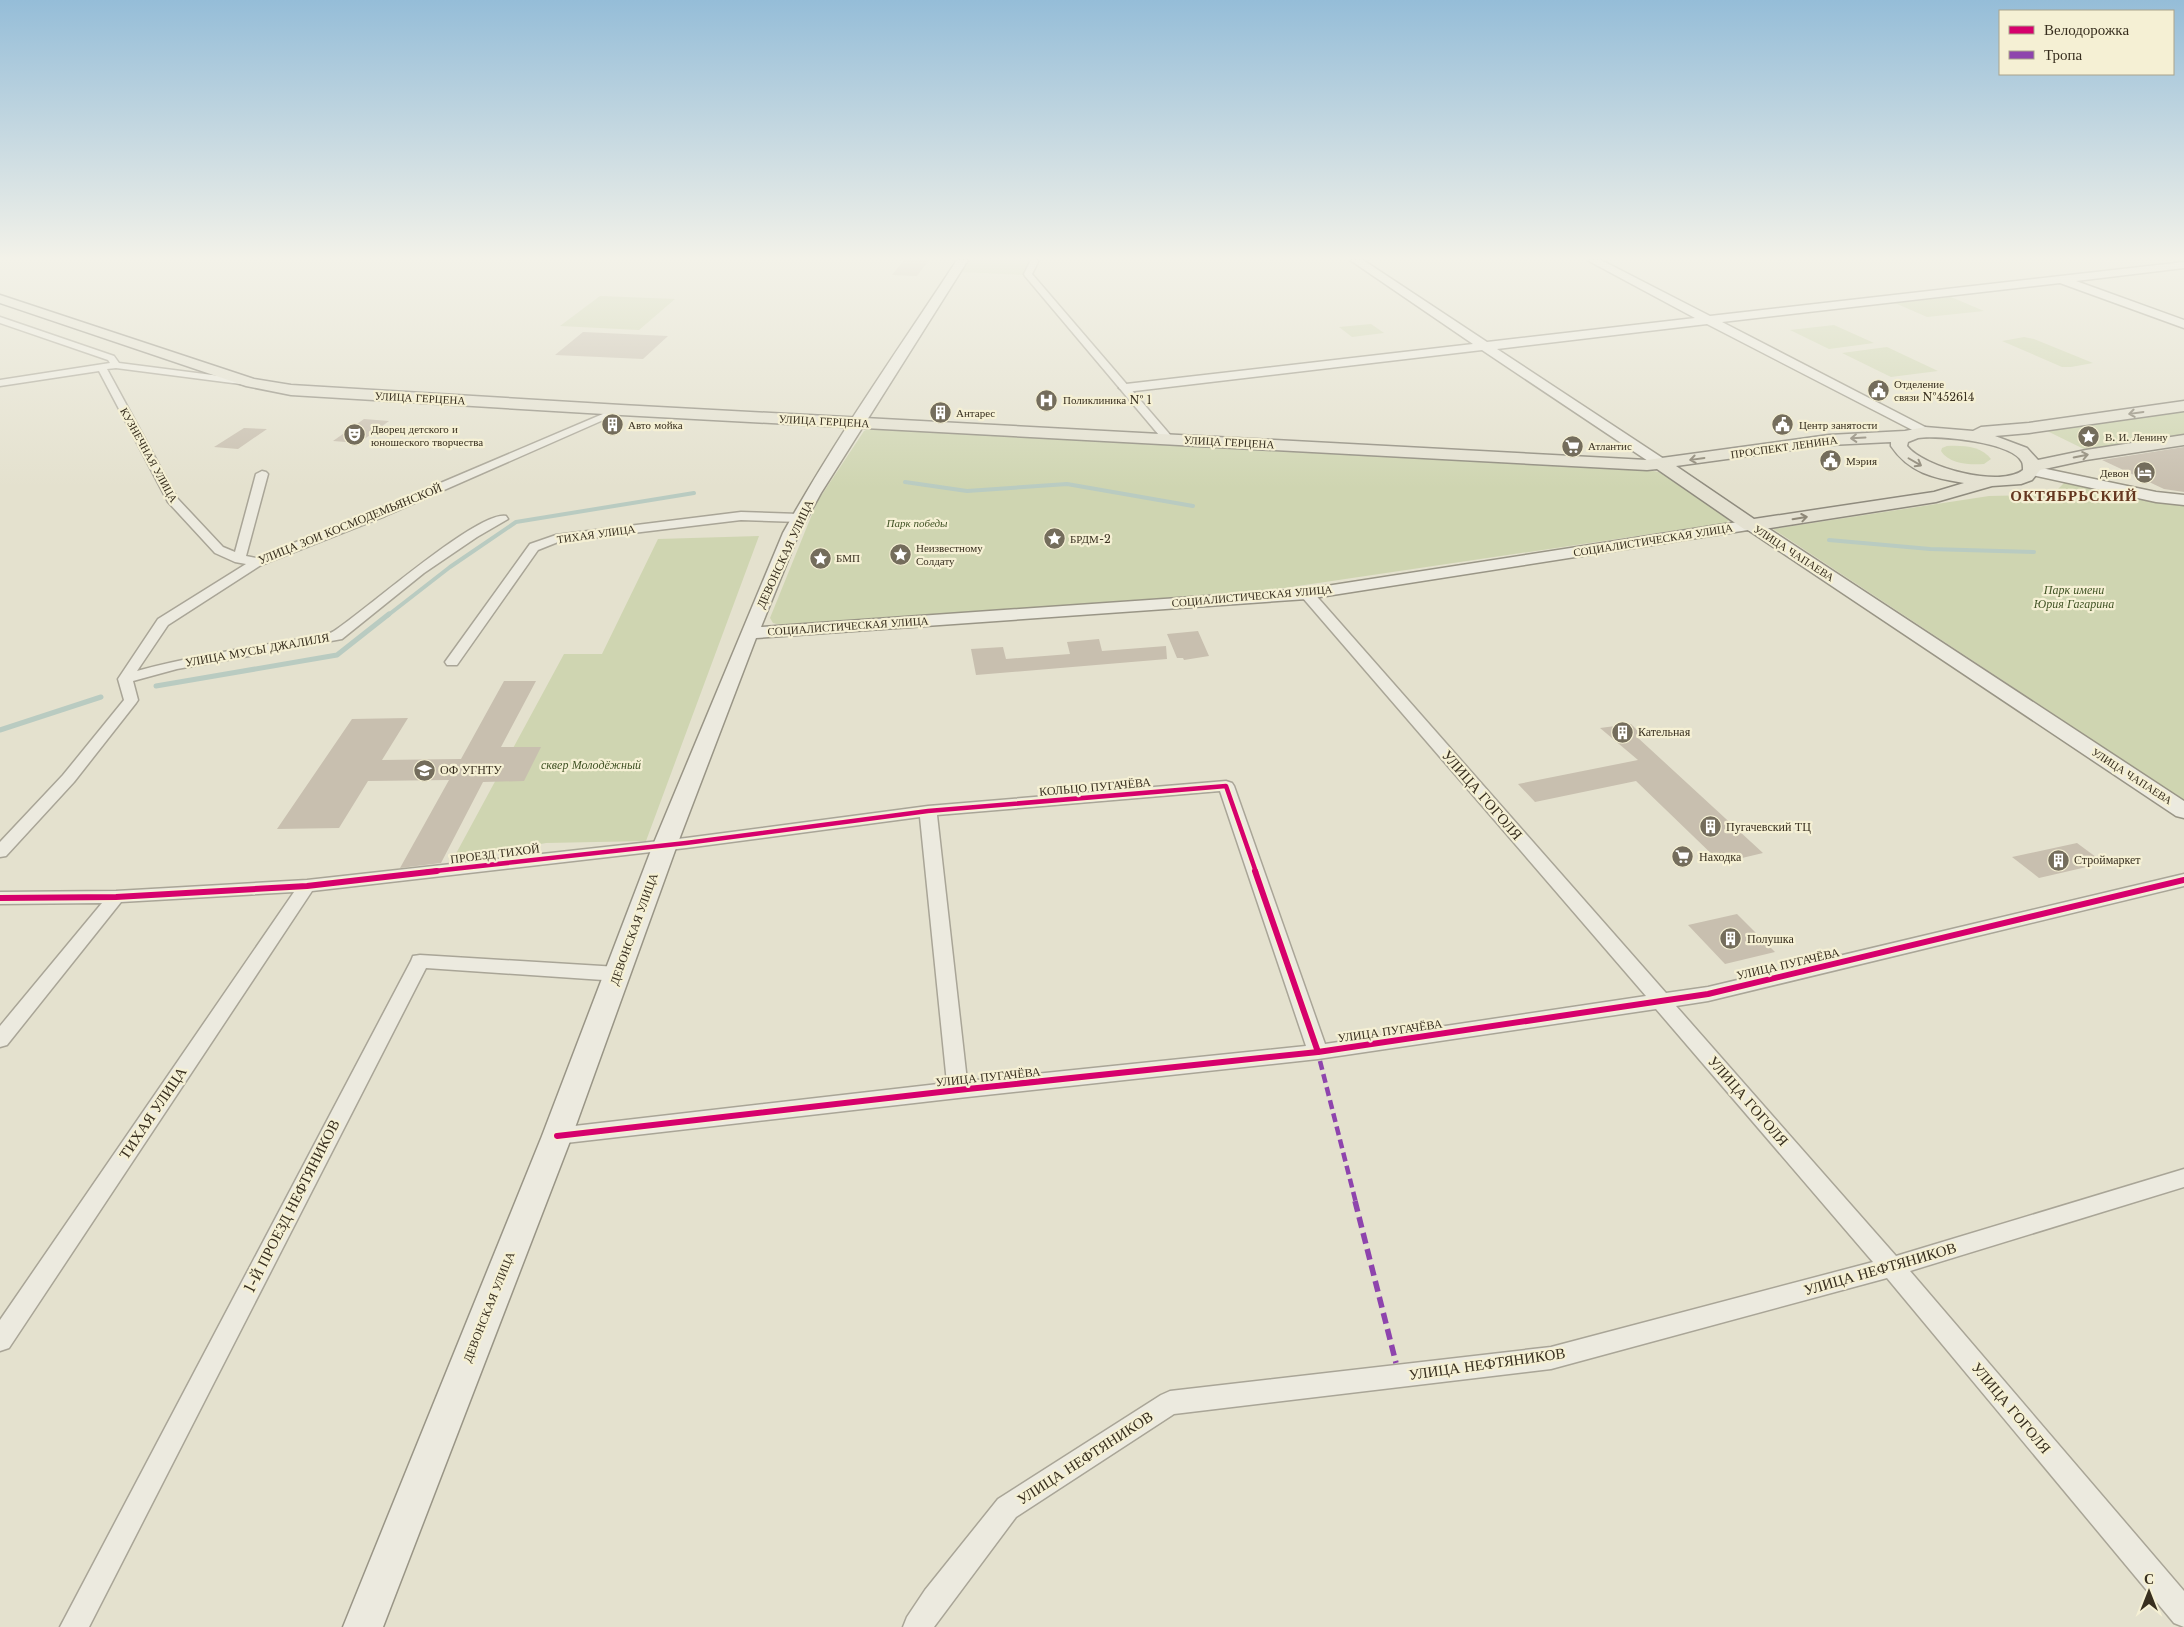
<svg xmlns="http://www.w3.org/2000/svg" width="2184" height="1627" font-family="'Libre Baskerville',serif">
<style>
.green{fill:#cfd5b1}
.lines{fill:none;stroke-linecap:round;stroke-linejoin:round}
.stream-far1{stroke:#b9cbc1;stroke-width:4}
.stream{stroke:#b9cbc1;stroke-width:5}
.building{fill:#c8bfaf}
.street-casing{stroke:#a9a597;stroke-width:3}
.secondary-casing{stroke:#999586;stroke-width:3}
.primary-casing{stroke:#8f8b7e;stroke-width:3}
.street{fill:#eceadf;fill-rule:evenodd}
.secondary{fill:#eceadf;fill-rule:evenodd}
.primary{fill:#e4e1d1;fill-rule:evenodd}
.quiet-far1{stroke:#8e44ad;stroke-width:4.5;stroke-dasharray:9 4.5;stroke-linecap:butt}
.quiet{stroke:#8e44ad;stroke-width:5.5;stroke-dasharray:11 5.5;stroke-linecap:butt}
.cycleway-far1-casing{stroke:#f5f0d4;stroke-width:8}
.cycleway-casing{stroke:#f5f0d4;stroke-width:9}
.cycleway-far1{stroke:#d6006c;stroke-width:4.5}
.cycleway{stroke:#d6006c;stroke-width:6}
.oneway{stroke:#8e8878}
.labels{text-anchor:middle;stroke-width:4.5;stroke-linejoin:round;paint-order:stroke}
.far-poi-label{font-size:11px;fill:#382f1f;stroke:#f5f0d4;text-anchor:start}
.far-street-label{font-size:11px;fill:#382f1f;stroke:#f5f0d4}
.far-park-label{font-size:11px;font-style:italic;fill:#425426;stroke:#f5f0d4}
.street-label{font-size:12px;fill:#382f1f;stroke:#f5f0d4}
.park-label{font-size:12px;font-style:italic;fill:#425426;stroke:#f5f0d4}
.poi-label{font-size:12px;fill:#382f1f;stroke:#f5f0d4;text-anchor:start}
.far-district-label{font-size:15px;font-weight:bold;letter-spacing:1px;fill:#64371f;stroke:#f5f0d4}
.near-street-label{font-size:15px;fill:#382f1f;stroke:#f5f0d4}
</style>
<rect width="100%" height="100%" fill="#e4e1ce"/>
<g class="green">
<path d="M968,260H1031L1023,275L961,272Z"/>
<path d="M600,296L675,299L639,330L560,326Z"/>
<path d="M1951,297L1984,311L1927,317L1895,303Z"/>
<path d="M1371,324L1384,333L1352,337L1339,327Z"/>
<path d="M1834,325L1874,343L1829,349L1790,330Z"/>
<path d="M2024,337L2034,339L2093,363L2071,367H2062L2002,341Z"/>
<path d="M1887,347L1938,371L1891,377L1842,353Z"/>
<path d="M2184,409V439L2092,453L2043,429Z"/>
<path d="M870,428L1649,470L1663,473L1731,519L1725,523L1271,590L783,626L773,623L770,618L817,502L864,431Z"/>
<path d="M1947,446C1961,445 1982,446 1991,459L1984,464C1970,465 1949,464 1941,451L1942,448Z"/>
<path d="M2065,482L2184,504V800L1773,529L1989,496L2035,495L2058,489Z"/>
<path d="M759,536L646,841L546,843L452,861L564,654H602L658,539Z"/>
</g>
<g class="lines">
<g class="stream-far1">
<path d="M905,482L967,491L1067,484L1193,506"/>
<path d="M1829,540L1930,549L2034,552"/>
<path d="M387,616L450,567L516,522L694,493"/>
</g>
<g class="stream">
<path d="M156,686L337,655L389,614"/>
<path d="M0,730L101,697"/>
</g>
</g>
<g class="building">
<path d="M904,260H929L917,276L892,275Z"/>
<path d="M583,332L668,336L643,359L555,355Z"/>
<path d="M364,419L389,421L359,443L333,441Z"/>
<path d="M244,428L267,429L238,449L214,447Z"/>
<path d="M2184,447V492L2164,489L2102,460Z"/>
<path d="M1198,631L1209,656L1184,660L1183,658H1177L1167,634Z"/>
<path d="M1099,639L1102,651L1166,646L1167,659L976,675L971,649L1003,647L1006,659L1070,654L1067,642Z"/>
<path d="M504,681H536L501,747H541L524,781L483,782L441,863L400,868L449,780L368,781L339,828L277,829L352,719L408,718L382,760L461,759Z"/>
<path d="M1631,724L1643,736L1637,737L1763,853L1721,863L1636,781L1535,802L1518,784L1638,760L1600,728Z"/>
<path d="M2077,843L2104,863L2039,878L2012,857Z"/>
<path d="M1737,914L1775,952L1725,964L1688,925Z"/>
</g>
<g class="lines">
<defs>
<g id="street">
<path d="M1031,260H1039L1032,274L1172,437L1173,439L1172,441H1164L1025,276L1024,274Z"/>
<path d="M0,317L114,356L119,363L251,380V384L248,385L116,368L107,369L177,498L223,547L235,552L256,474L262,471L266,472L268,474L246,556L256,558L377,510L617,408L621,407L626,410L385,516L261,565L168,625L137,671C185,658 234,650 282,642C295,639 324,638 334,631C363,613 478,510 506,516L508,519L477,537L424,573L342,639L177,669L133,681L138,700L136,703L74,782L6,856L0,857V842L63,775L124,700L118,679L158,619L246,564L235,562L215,553L168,502L99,371L0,386V380L110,363L108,360L0,323Z"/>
<path d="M741,512L799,514L805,518L799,522L741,520L558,542L538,550L457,665H447L445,662L530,544L556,535Z"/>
<path d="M1307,590L1312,591L1666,993L1708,987L2184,874V886L1708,1001L1676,1006L1896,1256L2184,1169V1187L1910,1271L2184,1591V1627L2174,1623L1887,1278L1551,1369L1174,1414L1016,1517L934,1627H903L907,1617L925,1590L998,1499L1161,1395L1170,1391L1551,1347L1873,1262L1656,1009L1318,1059L958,1098L557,1144L550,1142L546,1136L550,1130L557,1128L947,1083L920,817L686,848L312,891L9,1348L0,1351V1320L294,892L121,902L7,1045L0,1047V1026L102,903L0,904V892L116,891L307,880L686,838L928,806L1226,781L1232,783L1234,786L1325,1044L1646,996L1302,597L1301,594L1302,591ZM1220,791L1306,1046L967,1081L937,815Z"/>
<path d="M420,955L618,967L625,969L627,974L625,979L618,981L426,968L89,1627H60L411,961L413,956Z"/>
</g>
<g id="secondary">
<path d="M957,260H968L821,493L799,533L761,627L1307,589L1751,520L1757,521L2184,801V818L2176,816L1748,530L1307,599L756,638L677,845L572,1136L383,1627H343L542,1136L653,845L783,533C835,439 898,350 957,260Z"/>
<path d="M1350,260H1363L1487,342L1695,318L1587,260H1601L1710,316L2184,262V268L2076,281L2184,320V328L2060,283L1722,322L1929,429L1931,432L1929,435L1924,436L1707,324L1497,349L1667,461L1670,464L1667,467H1657L1482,350L1126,392L1119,388L1126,384L1473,344Z"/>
<path d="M2032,466L2156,492L2184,495V505L2156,502L2027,474L2024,471L2027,468Z"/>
</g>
<path id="primary" d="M0,295L254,379L291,385L621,405L1647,460L1829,435L1905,431L1925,427L1973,431L1981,427L2029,423L2184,401V411L2029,433L1995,436L2027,448L2038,460L2086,450L2184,435V445L2086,460L2040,470L2032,480L2021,484L1992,486L1936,502L1751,531L1744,529L1657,469L1647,470L621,415L291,395L246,386L0,303ZM1918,438C1938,435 2012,442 2022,462C2023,464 2023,467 2023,470C2001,488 1924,468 1907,446L1908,442ZM1891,442V446C1909,473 1934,478 1964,483L1934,492L1754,519L1676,466L1829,445Z"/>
</defs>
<use href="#street" class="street-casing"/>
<use href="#secondary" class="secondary-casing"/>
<use href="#primary" class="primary-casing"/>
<use href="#street" class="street"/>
<use href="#secondary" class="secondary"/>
<use href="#primary" class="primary"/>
<path class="quiet-far1" d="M1320,1061L1356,1203"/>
<path class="quiet" d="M1355,1201L1396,1363"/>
<defs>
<path id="cycleway-far1" d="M426,872L686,843L928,811L1226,786L1256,872"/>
<g id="cycleway">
<path d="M1255,871L1318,1052"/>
<path d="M0,898L116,897L307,886L437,871"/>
<path d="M557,1136L958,1090L1318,1052L1708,994L2184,880"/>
</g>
</defs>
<use href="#cycleway-far1" class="cycleway-far1-casing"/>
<use href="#cycleway" class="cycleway-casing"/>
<use href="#cycleway-far1" class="cycleway-far1"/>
<use href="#cycleway" class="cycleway"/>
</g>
<defs><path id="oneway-shaft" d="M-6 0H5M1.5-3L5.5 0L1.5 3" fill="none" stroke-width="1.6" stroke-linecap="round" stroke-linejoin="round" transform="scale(1.25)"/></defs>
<g class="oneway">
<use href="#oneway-shaft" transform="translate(2136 413) rotate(172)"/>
<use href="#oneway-shaft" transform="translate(1858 438) rotate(177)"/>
<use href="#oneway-shaft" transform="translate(2081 456) rotate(-11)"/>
<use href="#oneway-shaft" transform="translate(1697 459) rotate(172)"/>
<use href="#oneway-shaft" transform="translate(1915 462) rotate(30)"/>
<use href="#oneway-shaft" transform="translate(1800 518) rotate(-9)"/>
</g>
<linearGradient id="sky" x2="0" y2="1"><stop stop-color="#95bdd8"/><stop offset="0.53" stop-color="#f3f2e9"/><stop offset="1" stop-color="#f3f2e9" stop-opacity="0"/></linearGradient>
<rect width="2184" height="488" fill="url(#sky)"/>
<defs>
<symbol id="civic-disc" viewBox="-11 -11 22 22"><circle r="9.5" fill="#746d5c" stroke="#f5f0d4"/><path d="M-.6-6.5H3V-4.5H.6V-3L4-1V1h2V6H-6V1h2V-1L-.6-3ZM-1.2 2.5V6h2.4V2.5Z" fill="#fff"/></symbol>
<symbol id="hospital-disc" viewBox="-11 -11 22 22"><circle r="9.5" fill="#746d5c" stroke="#f5f0d4"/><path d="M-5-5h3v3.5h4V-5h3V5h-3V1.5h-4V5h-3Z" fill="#fff"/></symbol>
<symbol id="building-disc" viewBox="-11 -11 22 22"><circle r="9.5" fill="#746d5c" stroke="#f5f0d4"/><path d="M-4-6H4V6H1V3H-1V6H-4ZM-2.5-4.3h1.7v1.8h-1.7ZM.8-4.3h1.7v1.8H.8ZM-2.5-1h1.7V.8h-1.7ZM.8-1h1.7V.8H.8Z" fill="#fff"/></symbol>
<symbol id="theatre-disc" viewBox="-11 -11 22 22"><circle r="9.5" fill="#746d5c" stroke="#f5f0d4"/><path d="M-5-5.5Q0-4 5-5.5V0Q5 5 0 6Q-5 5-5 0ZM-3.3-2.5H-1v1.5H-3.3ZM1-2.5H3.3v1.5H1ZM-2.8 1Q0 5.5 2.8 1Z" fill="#fff"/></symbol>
<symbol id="sight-disc" viewBox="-11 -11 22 22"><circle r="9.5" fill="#746d5c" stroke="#f5f0d4"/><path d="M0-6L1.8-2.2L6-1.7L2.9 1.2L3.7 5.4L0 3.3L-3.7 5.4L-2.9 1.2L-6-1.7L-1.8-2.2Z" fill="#fff"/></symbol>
<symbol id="supermarket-disc" viewBox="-11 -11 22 22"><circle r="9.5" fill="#746d5c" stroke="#f5f0d4"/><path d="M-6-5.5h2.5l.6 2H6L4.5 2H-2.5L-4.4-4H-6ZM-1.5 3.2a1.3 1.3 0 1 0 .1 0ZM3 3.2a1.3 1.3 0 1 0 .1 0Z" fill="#fff"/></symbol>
<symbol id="hotel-disc" viewBox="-11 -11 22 22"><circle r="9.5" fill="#746d5c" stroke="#f5f0d4"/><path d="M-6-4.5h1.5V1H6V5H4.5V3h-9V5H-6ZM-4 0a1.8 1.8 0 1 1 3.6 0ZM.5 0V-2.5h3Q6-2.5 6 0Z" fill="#fff"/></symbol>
<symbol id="university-disc" viewBox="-11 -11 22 22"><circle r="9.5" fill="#746d5c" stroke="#f5f0d4"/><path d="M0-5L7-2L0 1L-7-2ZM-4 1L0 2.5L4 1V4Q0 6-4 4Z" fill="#fff"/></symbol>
</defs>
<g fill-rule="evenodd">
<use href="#civic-disc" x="1866" y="378" width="25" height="25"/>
<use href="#hospital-disc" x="1034" y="388" width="25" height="25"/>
<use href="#building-disc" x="928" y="400" width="25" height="25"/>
<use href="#building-disc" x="600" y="412" width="25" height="25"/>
<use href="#civic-disc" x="1770" y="412" width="25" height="25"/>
<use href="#theatre-disc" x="342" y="422" width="25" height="25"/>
<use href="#sight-disc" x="2076" y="424" width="25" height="25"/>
<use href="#supermarket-disc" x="1560" y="434" width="25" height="25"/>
<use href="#civic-disc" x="1818" y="448" width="25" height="25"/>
<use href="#hotel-disc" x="2132" y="460" width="25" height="25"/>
<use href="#sight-disc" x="1042" y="526" width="25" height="25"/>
<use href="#sight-disc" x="888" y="542" width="25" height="25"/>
<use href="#sight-disc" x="808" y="546" width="25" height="25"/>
<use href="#building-disc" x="1610" y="720" width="25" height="25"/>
<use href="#university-disc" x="412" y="758" width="25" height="25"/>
<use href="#building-disc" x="1698" y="814" width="25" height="25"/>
<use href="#supermarket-disc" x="1670" y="844" width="25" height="25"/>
<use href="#building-disc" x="2046" y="848" width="25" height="25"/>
<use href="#building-disc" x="1718" y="926" width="25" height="25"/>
</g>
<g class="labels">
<g class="far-poi-label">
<text x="1894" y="388">Отделение<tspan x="1894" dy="13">связи №452614</tspan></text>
<text x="1063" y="404">Поликлиника № 1</text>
<text x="956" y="417">Антарес</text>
<text x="628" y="429">Авто мойка</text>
<text x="1799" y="429">Центр занятости</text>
<text x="371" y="433">Дворец детского и<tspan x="371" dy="13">юношеского творчества</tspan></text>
<text x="2105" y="441">В. И. Ленину</text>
<text x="1588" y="450">Атлантис</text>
<text x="1846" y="465">Мэрия</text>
<text x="2129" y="477" text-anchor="end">Девон</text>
<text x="1070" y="543">БРДМ-2</text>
<text x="916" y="552">Неизвестному<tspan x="916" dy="13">Солдату</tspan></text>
<text x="836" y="562">БМП</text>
</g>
<g class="far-street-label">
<text transform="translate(420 398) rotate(3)" y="4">УЛИЦА ГЕРЦЕНА</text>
<text transform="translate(824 421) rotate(3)" y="4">УЛИЦА ГЕРЦЕНА</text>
<text transform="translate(1229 442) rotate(3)" y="4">УЛИЦА ГЕРЦЕНА</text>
<text transform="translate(1784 447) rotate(-8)" y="4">ПРОСПЕКТ ЛЕНИНА</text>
<text transform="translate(149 455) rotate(61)" y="4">КУЗНЕЧНАЯ УЛИЦА</text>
<text transform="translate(596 534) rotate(-8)" y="4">ТИХАЯ УЛИЦА</text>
<text transform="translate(1653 540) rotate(-9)" y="4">СОЦИАЛИСТИЧЕСКАЯ УЛИЦА</text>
<text transform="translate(1794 553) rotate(33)" y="4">УЛИЦА ЧАПАЕВА</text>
<text transform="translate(1252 596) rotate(-5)" y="4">СОЦИАЛИСТИЧЕСКАЯ УЛИЦА</text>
<text transform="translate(848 626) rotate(-4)" y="4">СОЦИАЛИСТИЧЕСКАЯ УЛИЦА</text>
<text transform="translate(2132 776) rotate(33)" y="4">УЛИЦА ЧАПАЕВА</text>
</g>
<g class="far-park-label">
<text x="917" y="527">Парк победы</text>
</g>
<g class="street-label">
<text transform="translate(350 524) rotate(-22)" y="4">УЛИЦА ЗОИ КОСМОДЕМЬЯНСКОЙ</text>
<text transform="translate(785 554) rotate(-65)" y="4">ДЕВОНСКАЯ УЛИЦА</text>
<text transform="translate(257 650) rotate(-10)" y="4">УЛИЦА МУСЫ ДЖАЛИЛЯ</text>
<text transform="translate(1095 787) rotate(-5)" y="4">КОЛЬЦО ПУГАЧЁВА</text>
<text transform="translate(495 854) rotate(-7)" y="4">ПРОЕЗД ТИХОЙ</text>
<text transform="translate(634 929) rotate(-70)" y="4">ДЕВОНСКАЯ УЛИЦА</text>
<text transform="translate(1788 964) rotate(-13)" y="4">УЛИЦА ПУГАЧЁВА</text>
<text transform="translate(1390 1031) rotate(-8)" y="4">УЛИЦА ПУГАЧЁВА</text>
<text transform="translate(988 1077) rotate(-6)" y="4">УЛИЦА ПУГАЧЁВА</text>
<text transform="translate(489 1307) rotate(-68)" y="4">ДЕВОНСКАЯ УЛИЦА</text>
</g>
<g class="park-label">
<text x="2074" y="594">Парк имени<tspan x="2074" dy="14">Юрия Гагарина</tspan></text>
<text x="591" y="769">сквер Молодёжный</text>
</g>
<g class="poi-label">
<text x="1638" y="736">Кательная</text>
<text x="440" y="774">ОФ УГНТУ</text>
<text x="1726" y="831">Пугачевский ТЦ</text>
<text x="1699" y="861">Находка</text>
<text x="2074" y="864">Строймаркет</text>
<text x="1747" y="943">Полушка</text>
</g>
<g class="far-district-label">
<text x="2074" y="501">ОКТЯБРЬСКИЙ</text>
</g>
<g class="near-street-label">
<text transform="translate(1482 795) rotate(49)" y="5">УЛИЦА ГОГОЛЯ</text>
<text transform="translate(1748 1101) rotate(49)" y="5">УЛИЦА ГОГОЛЯ</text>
<text transform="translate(153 1113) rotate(-56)" y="5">ТИХАЯ УЛИЦА</text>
<text transform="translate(292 1206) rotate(-63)" y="5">1-Й ПРОЕЗД НЕФТЯНИКОВ</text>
<text transform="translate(1880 1269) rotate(-16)" y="5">УЛИЦА НЕФТЯНИКОВ</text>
<text transform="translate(1487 1364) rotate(-8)" y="5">УЛИЦА НЕФТЯНИКОВ</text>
<text transform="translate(2011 1408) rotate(50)" y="5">УЛИЦА ГОГОЛЯ</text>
<text transform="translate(1085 1458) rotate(-33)" y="5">УЛИЦА НЕФТЯНИКОВ</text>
</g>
</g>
<rect x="1999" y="10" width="175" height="65" fill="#f5f0d4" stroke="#a9a38c"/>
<rect x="2009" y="26" width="25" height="8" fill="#d6006c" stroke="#a9a38c"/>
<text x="2044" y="35" font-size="15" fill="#382f1f">Велодорожка</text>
<rect x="2009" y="51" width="25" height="8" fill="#8e44ad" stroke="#a9a38c"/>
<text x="2044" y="60" font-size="15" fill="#382f1f">Тропа</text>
<g transform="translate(2149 1592)" stroke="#f5f0d4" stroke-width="4" paint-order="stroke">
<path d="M0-4L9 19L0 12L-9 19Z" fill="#382f1f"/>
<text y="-8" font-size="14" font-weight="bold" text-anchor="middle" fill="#382f1f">С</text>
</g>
</svg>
